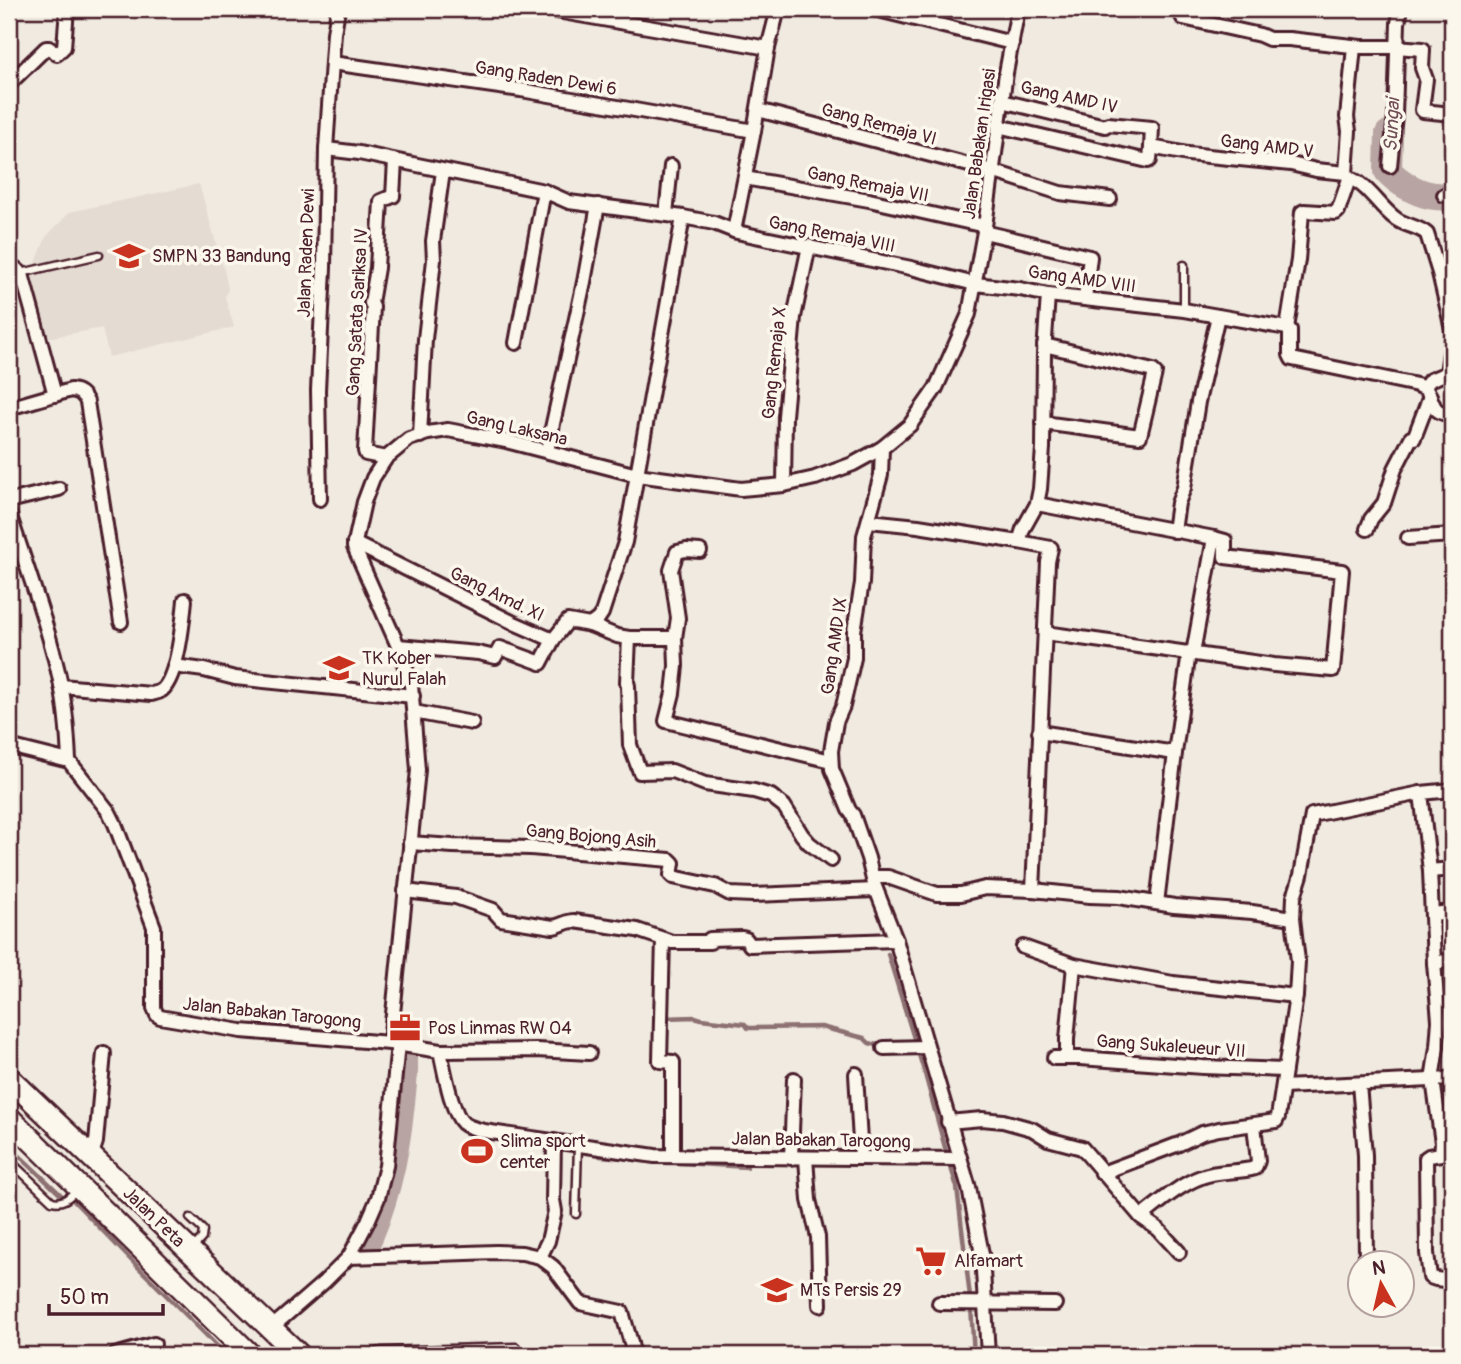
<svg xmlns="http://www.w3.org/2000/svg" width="1461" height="1364" font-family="Pangolin,sans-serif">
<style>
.built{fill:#e4dbd2}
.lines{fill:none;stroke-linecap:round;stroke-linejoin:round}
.stream{stroke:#8c6f72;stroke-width:4.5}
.river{stroke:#b8a4a2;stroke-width:28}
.lane-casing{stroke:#4a1f2b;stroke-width:11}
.street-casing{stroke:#4a1f2b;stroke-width:18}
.primary-casing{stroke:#4a1f2b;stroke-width:26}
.lane{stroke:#fbf7ec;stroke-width:6}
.street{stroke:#fbf7ec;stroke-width:12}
.primary{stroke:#fbf7ec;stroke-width:21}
.labels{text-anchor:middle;stroke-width:7;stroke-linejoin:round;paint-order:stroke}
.street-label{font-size:18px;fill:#4a1f2b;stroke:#fbf7ec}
.poi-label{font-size:18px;fill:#4a1f2b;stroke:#fbf7ec;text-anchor:start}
.water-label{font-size:19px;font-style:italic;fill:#704e55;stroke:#fbf7ec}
</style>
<rect width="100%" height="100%" fill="#f0eae0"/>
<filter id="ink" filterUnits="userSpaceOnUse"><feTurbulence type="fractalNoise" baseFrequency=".0143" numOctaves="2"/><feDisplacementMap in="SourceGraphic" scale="14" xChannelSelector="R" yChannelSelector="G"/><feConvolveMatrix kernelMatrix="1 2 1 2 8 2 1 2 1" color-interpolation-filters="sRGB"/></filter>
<g filter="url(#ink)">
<path class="built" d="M199,184L225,274L228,289L225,297L234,327L109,357L102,328L47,338L31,276L46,237L70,212Z"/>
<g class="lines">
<g class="stream">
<path d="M325,77L329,33"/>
<path d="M316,314L320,180"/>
<path d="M888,954L925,1074L947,1155"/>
<path d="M663,1018L695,1017L701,1019L745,1024L748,1028L821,1027L864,1038L869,1043L885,1047"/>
<path d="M9,1146L61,1195"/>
<path d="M600,1156L627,1158"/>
<path d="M667,1162L747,1167"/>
<path d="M950,1164L957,1187L970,1297"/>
<path d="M71,1198L132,1261L226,1355"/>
<path d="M971,1306L974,1355"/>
</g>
<g class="river">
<path d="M1389,134L1388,171C1398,182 1415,192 1429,195C1436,197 1445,196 1452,197"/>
<path d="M363,1250C386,1203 396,1154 401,1103C403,1083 406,1064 403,1044L395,1039"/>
</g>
<defs>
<g id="lane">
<path d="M1184,265V310"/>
<path d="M21,273L99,255"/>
<path d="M9,1160L52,1201C63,1204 69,1197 77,1190"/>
<path d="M576,1214L578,1145"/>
<path d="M190,1218L203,1230L202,1238L193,1248"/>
<path d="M363,1355L381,1351L516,1347"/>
</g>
<g id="street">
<path d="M545,9L768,48"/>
<path d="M874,9L1012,43"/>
<path d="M1181,9V14L1183,18L1260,35L1269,39H1289L1361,47H1395L1423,49L1422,68L1426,79L1422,110L1423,111L1452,114"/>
<path d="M332,63L521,90L754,131"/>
<path d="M9,84L46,48H49L57,54L64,47L67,9"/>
<path d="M1002,101L1105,126L1108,124L1152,128L1151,147"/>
<path d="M758,110L992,171L1060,193L1110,199"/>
<path d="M998,126L1148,161L1150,160L1151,147L1188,154L1291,164L1316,170L1346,173C1350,180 1353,179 1359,183C1373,193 1382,209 1396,219C1406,226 1418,226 1427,234L1439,273L1452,329"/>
<path d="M326,149L359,153L544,191L569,202L683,217L714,223L737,232L755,236L911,268L975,284L1020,289L1048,295L1184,310L1287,328L1290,330V355L1292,359L1417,385L1426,389C1436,405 1430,412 1452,415"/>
<path d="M1390,166L1395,115L1398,23L1401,9"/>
<path d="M1346,173L1349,131L1347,117L1354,47"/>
<path d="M745,177L750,179L869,200L985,226"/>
<path d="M1444,195H1452"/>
<path d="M666,214L671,166"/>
<path d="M734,231L754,131L768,48L778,9"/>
<path d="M984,232L1090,257L1085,298"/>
<path d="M9,269L15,268L22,274L55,395"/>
<path d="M1287,328L1298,260L1302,212L1304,211L1336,213L1338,211L1349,179"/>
<path d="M516,343L544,191"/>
<path d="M1424,388L1430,380L1447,373L1452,339"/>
<path d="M9,408L71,390C79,391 83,394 87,402L121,622"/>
<path d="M1043,423L1140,436L1155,373L1153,371L1044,345"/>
<path d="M420,436L425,339L434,260L433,241L443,171"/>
<path d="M882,448L881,475L864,536L862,583L854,631V658L843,706L836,722L831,751L832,769L849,810L853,815L868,858L874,884L896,940L969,1188L982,1254L988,1355"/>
<path d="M547,451L584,282L598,205"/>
<path d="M386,458L366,454L365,451L373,307L371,303L377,268L381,201L393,196L395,161"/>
<path d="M784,485L785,416L794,317L809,246"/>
<path d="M320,499L318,390L324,268L326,149L334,33L338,9"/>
<path d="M9,501L59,489"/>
<path d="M1037,504L1214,538L1193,653"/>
<path d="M9,513C27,569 49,627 61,685C66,710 68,736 69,761"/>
<path d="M869,521L918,526L1019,542L1023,529L1037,504L1040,489L1043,448L1044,353L1048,295"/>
<path d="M1367,529L1371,519L1384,503L1395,469L1411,438H1414L1416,433L1430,396"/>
<path d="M1174,531L1178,503L1184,488L1198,402L1218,316"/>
<path d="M1408,538L1452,535"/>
<path d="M1019,542L1051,548L1048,562L1033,890"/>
<path d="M354,543L514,623L553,640L568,621L590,625L598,619L602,613L625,542L683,217"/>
<path d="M700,551L686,550L677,552L671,570L678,618L675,638L676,666L673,693L666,721L831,761"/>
<path d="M590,625L617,636L629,638H675"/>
<path d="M1045,633L1274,665L1333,670L1342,571L1225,557V541L1214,538"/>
<path d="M629,638L627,682L628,686L630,745L640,772L672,771L705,784L754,791L771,796L784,806L802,835L809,843L831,860"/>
<path d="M398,646L478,653L495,657L500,648L541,663L553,640"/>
<path d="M174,666L204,670L235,678L413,696"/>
<path d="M61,686L151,694C156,693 158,693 162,690C178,676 183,621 185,600"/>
<path d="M414,712L472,723"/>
<path d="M1039,732L1175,753"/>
<path d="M9,746L69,761L109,812L115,824L154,927V1008L157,1015L160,1017L241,1031L390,1043L440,1051C444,1068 451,1112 463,1123C469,1128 477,1129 484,1131L655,1156L960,1159"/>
<path d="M1421,793L1430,871L1452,869"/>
<path d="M410,843L453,846L531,848L670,860L673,863L671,875L673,877L715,886L730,894L753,895L876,890"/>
<path d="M1430,871L1434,963"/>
<path d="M873,877H888L937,894H961L985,888L1033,890L1090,896L1119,897L1174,906L1252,912L1293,918"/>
<path d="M405,891L456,897L493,910L501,919L553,927C561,926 566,921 574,921L637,930L672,942H710V939L742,938L746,939L750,945L896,940"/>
<path d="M1157,903L1175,753L1189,652"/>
<path d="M1432,914L1452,912"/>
<path d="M663,939L660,1061L673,1062V1156"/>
<path d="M1023,947L1074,965L1173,983L1296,996"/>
<path d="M390,1043L418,770L411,684L398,646L354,547L364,502L373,478L386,458L409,439L428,433L448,430L506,441L637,475L741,489L784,485L815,478L853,464L882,448L910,425L936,388L969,314L985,226L1006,73L1018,9"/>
<path d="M884,1048L927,1047"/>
<path d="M440,1051L537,1050L589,1053"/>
<path d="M1054,1058H1080L1203,1067L1285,1070"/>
<path d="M1067,1058V1039L1074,965"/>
<path d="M856,1074L861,1158"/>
<path d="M1432,1080L1437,1047L1439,1020L1434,963L1452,960"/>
<path d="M1433,1080L1442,1143L1441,1154L1429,1156L1426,1158L1427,1253L1430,1277L1436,1279L1452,1281"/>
<path d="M1359,1084L1365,1155L1366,1262"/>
<path d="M1283,1087L1452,1079"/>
<path d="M948,1122L982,1119L1003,1121L1032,1129L1048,1139L1082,1148L1141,1217L1158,1229L1179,1252"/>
<path d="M91,1157L96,1142L104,1053"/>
<path d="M791,1158L794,1079"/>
<path d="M806,1158L809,1200L818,1237L820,1305"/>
<path d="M1102,1173L1179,1144L1202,1133L1219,1129L1276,1121L1278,1117L1296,996L1298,961L1293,918L1294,897L1301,875L1312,815L1421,793L1452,790"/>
<path d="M1141,1217C1159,1203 1179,1185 1201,1177C1219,1170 1238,1173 1255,1168L1258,1161L1254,1125"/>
<path d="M349,1257L496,1252L522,1253L540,1257L553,1267L580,1303L622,1312L631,1343L633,1355"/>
<path d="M540,1257L548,1241L555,1211L553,1200L554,1141"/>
<path d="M939,1303L1055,1304"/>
<path d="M271,1328L324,1282L349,1257L368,1221L378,1198L386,1166L398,1044"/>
<path d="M115,1355L154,1344"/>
</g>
<g id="primary">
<path d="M9,1078L299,1355"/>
<path d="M9,1118L250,1355"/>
</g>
</defs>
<use href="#lane" class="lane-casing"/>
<use href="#street" class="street-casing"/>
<use href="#primary" class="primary-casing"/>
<use href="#lane" class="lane"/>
<use href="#street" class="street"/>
<use href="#primary" class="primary"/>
</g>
</g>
<defs>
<symbol id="school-bare" viewBox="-9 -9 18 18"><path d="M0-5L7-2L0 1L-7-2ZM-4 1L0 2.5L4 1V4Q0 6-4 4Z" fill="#c8321e" stroke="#fbf7ec" stroke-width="2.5" paint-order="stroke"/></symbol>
<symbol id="office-bare" viewBox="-9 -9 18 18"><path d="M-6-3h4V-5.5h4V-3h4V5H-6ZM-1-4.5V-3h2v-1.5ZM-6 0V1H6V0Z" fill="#c8321e" stroke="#fbf7ec" stroke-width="2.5" paint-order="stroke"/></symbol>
<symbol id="stadium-bare" viewBox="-9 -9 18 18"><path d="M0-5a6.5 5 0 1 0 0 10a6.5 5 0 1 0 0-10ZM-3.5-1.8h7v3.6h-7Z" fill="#c8321e" stroke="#fbf7ec" stroke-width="2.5" paint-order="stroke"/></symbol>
<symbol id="supermarket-bare" viewBox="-9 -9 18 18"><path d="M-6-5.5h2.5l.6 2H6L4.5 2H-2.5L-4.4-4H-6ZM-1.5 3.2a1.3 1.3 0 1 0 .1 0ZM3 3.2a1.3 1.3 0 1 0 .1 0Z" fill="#c8321e" stroke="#fbf7ec" stroke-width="2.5" paint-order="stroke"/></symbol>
</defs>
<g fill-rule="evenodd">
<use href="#school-bare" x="107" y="234" width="44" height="44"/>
<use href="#school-bare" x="317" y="646" width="44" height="44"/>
<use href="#office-bare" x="383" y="1006" width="44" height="44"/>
<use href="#stadium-bare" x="455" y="1129" width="44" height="44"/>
<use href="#supermarket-bare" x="909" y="1239" width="44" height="44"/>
<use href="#school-bare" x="755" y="1268" width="44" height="44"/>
</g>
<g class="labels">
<g class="street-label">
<text transform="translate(546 78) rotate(9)" y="6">Gang Raden Dewi 6</text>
<text transform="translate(1069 97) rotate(12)" y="6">Gang AMD IV</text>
<text transform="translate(879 124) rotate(15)" y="6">Gang Remaja VI</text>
<text transform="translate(979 144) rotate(-82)" y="6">Jalan Babakan Irigasi</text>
<text transform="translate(1267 146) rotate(7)" y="6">Gang AMD V</text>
<text transform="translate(868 184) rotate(11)" y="6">Gang Remaja VII</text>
<text transform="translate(832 234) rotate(11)" y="6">Gang Remaja VIII</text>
<text transform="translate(306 253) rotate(-88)" y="6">Jalan Raden Dewi</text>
<text transform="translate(1082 279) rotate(8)" y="6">Gang AMD VIII</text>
<text transform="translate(357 312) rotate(-87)" y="6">Gang Satata Sariksa IV</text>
<text transform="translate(774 363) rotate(-84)" y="6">Gang Remaja X</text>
<text transform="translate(517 428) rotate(13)" y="6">Gang Laksana</text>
<text transform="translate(497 594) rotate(26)" y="6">Gang Amd. XI</text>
<text transform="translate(834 646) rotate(-82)" y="6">Gang AMD IX</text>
<text transform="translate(591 836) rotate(5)" y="6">Gang Bojong Asih</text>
<text transform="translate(272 1013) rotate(6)" y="6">Jalan Babakan Tarogong</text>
<text transform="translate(1171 1046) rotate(4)" y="6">Gang Sukaleueur VII</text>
<text transform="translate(821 1140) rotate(1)" y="6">Jalan Babakan Tarogong</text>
<text transform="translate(154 1217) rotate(44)" y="6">Jalan Peta</text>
</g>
<g class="poi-label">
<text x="152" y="262">SMPN 33 Bandung</text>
<text x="362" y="664">TK Kober<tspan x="362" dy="21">Nurul Falah</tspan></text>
<text x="428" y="1034">Pos Linmas RW 04</text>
<text x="500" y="1147">Slima sport<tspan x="500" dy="21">center</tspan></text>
<text x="954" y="1267">Alfamart</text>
<text x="800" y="1296">MTs Persis 29</text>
</g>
<g class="water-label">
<text transform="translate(1391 125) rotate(-87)" y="7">Sungai</text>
</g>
</g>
<rect width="1461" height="1364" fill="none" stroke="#fbf7ec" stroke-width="35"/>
<rect x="18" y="18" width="1426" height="1329" fill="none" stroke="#4a1f2b" stroke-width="2.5" filter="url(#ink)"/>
<g transform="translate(1381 1284) rotate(352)"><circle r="33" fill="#fbf7ec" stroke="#b4a19f" stroke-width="2"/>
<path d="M0-5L12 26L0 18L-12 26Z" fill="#c8321e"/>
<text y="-10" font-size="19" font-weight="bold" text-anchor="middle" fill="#4a1f2b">N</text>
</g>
<path d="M49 1304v10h114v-10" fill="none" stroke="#4a1f2b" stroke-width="3.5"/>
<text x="60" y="1304" font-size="21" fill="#4a1f2b" stroke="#fbf7ec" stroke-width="5" paint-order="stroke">50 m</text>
</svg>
